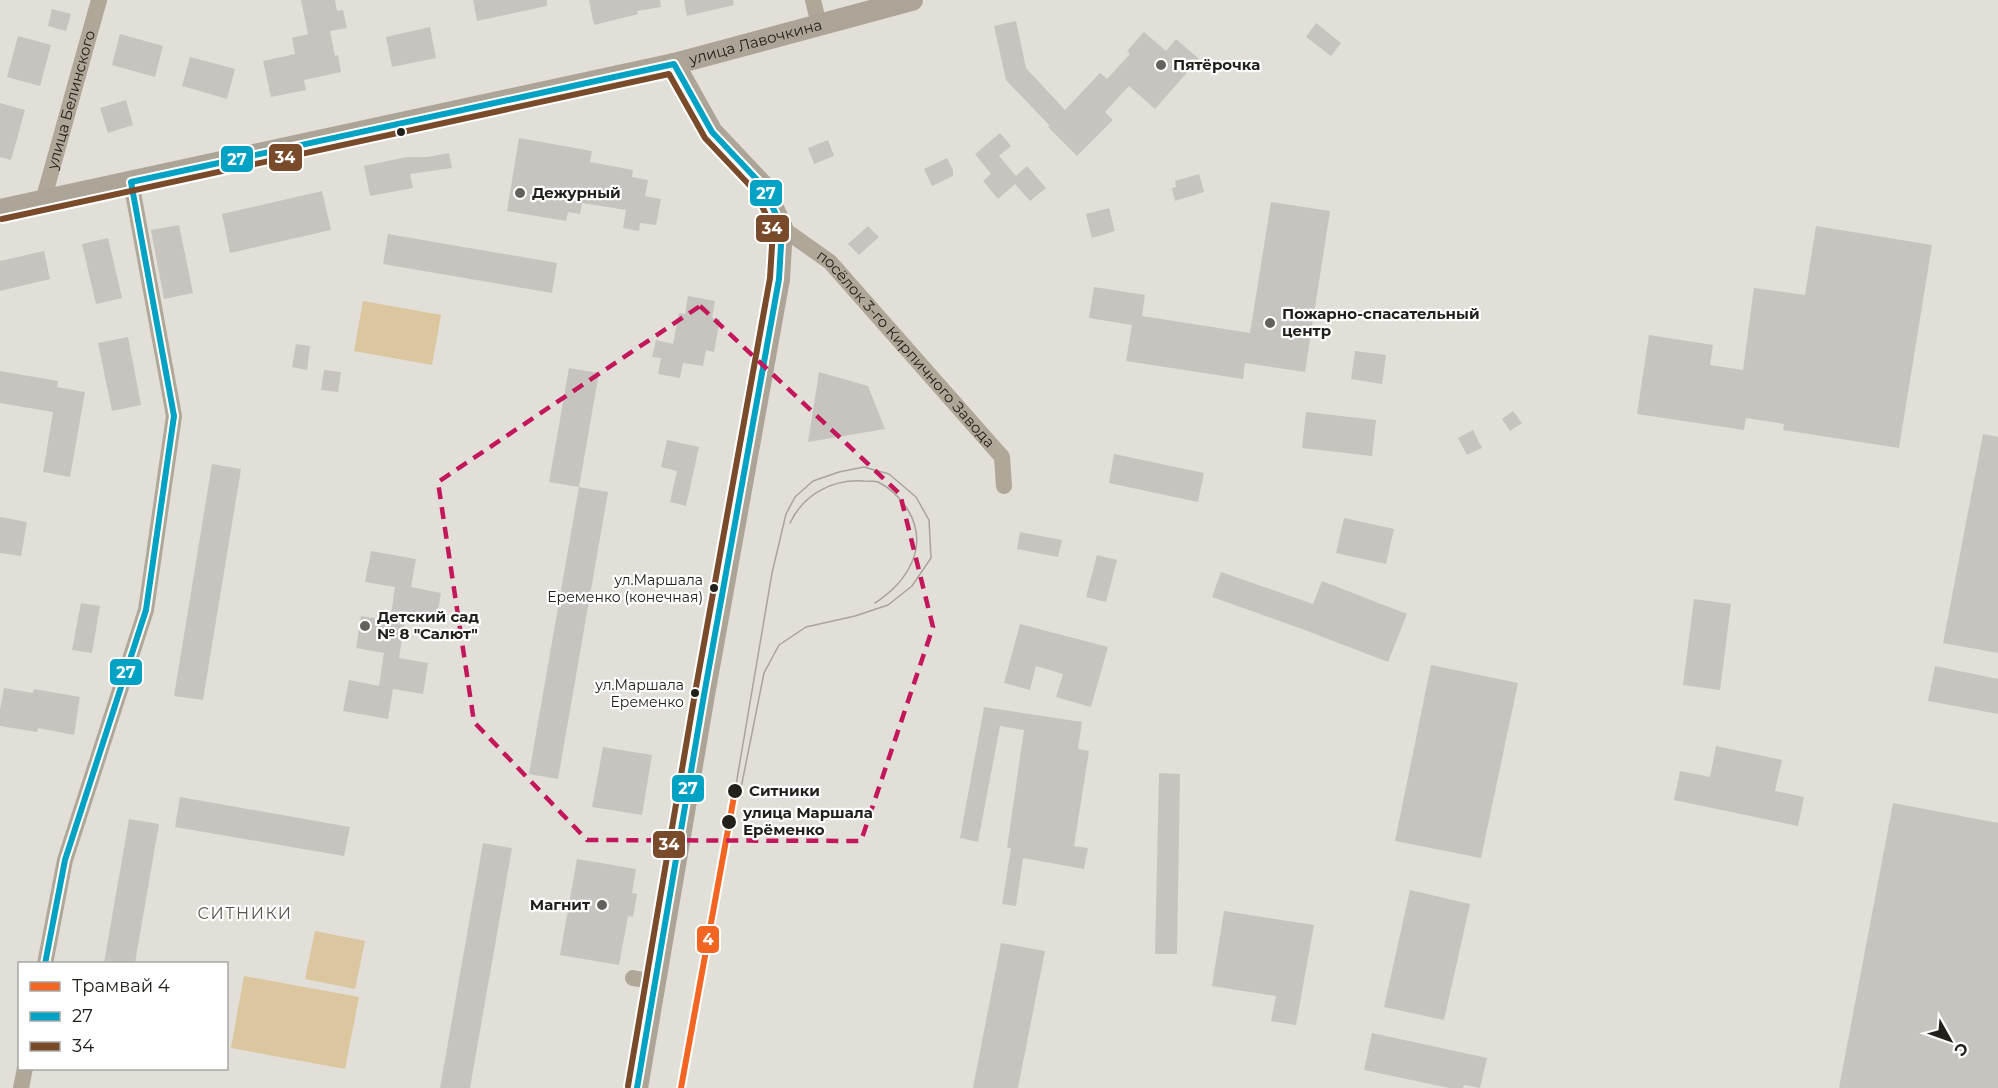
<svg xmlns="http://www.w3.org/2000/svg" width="1998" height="1088" font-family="Montserrat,sans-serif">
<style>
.green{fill:#dcc69f}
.building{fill:#c7c4bf}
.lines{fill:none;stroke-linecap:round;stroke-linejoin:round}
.street{stroke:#afa797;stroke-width:16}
.secondary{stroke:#aca497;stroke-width:22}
.tram{stroke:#a9a39b;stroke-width:1.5}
.bus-1-casing{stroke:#fff;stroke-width:10}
.bus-2-casing{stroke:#fff;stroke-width:10}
.bus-1{stroke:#02a2c5;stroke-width:6}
.bus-2{stroke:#7a4b2a;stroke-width:6}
.tram-1-casing{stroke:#fff;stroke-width:10}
.tram-1{stroke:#f26522;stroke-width:6}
.marked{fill:none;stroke:#c2185b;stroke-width:4.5;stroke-dasharray:12 8;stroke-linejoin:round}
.poi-dot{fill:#65625d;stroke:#fff;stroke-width:2}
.bus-dot{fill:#22201b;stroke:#fff;stroke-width:2}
.labels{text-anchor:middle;stroke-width:4.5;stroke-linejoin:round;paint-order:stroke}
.bus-label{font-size:14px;fill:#22201b;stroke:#fff;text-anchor:end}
.street-label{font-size:15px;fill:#22201b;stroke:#fff}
.poi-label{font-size:15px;font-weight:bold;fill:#22201b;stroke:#fff;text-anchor:start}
.stop-label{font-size:15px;font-weight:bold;fill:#22201b;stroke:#fff;text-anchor:start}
.neighbourhood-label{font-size:16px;letter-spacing:1.5px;fill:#5a544a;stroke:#fff}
.line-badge{stroke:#fff;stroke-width:2}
.badge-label{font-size:16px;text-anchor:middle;font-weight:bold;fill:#fff}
</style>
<rect width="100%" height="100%" fill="#e2ded8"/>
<g class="green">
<path d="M363,301L441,315L432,365L354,351Z"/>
<path d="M315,931L365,941L355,989L305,979Z"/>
<path d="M244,976L359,997L345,1069L231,1048Z"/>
</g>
<g class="building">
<path d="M301,0H335L337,11L343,10L347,28L330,31L335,56L338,55L341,72L304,80L306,90L271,97L263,61L295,54L292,38L308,34Z"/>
<path d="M473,0H547V6L477,21Z"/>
<path d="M589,0H660L661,7L637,11L638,14L594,25Z"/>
<path d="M684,0H733L734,5L687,16Z"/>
<path d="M52,9L71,14L66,31L48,26Z"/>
<path d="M1016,21L1026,68L1065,110L1100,73L1107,79L1130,54L1127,51L1144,32L1166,51L1176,39L1199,59L1155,109L1129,86L1105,112L1113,120L1077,156L1048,127L1050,126L1006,80L994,26Z"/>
<path d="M1316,23L1341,43L1331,56L1306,37Z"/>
<path d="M430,27L436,58L392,67L386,37Z"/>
<path d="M120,34L163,46L155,77L112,65Z"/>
<path d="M18,36L51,45L40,86L7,77Z"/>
<path d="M190,57L235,69L227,99L182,86Z"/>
<path d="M126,100L133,125L108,133L100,108Z"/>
<path d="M0,103L25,110L11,160L0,157Z"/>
<path d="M1000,133L1011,146L999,156L1016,176L1027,166L1046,188L1030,201L1015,184L998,199L983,181L991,174L975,154Z"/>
<path d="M519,138L592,151L590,162L633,170L632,177L648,180L645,196L661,199L656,225L640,223L639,231L623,228L626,210L582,203L580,214L568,212L566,221L507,211Z"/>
<path d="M828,140L834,156L814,164L808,148Z"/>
<path d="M449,153L452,168L410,174L413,188L370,196L364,166L407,157H427Z"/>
<path d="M947,158L953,170V176L932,186L924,169Z"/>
<path d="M1199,174L1204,192L1175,201L1172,188L1176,187L1175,181Z"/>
<path d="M322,191L331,230L230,253L222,214Z"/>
<path d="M1271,202L1330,211L1305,372L1245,363L1243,379L1126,361L1132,325L1089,318L1094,287L1145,295L1142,316L1250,333Z"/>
<path d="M1109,208L1115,231L1092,238L1086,214Z"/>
<path d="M179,225L193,293L164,299L151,230Z"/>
<path d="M868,226L879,237L859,255L848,244Z"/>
<path d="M1816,226L1932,245L1899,448L1783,430L1784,424L1746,418L1744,430L1637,414L1649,335L1713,345L1710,365L1743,370L1754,288L1805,295Z"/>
<path d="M388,234L557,263L552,293L383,264Z"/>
<path d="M108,238L122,298L96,304L82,244Z"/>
<path d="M44,251L50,279L0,291V261Z"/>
<path d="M688,296L715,301L712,318L720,319L714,352L706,350L703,366L683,363L680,378L658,374L661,358L652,357L656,340L673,344L679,313L685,314Z"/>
<path d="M128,337L141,405L112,411L98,343Z"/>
<path d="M296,344L310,346L307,370L292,367Z"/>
<path d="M1355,351L1386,355L1382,384L1351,379Z"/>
<path d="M569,368L599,373L579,487L549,482Z"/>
<path d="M324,370L341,372L338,392L321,390Z"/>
<path d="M0,371L58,381L57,387L85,392L70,477L43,472L53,412L0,403Z"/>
<path d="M819,372L868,386L885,429L808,442Z"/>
<path d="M1513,411L1522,423L1510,431L1502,419Z"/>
<path d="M1306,412L1376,420L1372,456L1302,448Z"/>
<path d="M1473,430L1482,448L1467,455L1458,438Z"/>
<path d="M1983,434L1998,437V653L1943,643Z"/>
<path d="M667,440L699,447L686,506L670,502L677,471L661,467Z"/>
<path d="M1114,454L1204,473L1198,502L1109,483Z"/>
<path d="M212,464L241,469L203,700L174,696Z"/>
<path d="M579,487L608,492L558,779L529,774Z"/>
<path d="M0,517L27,522L21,556L0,553Z"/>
<path d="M1344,518L1394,529L1386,564L1336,553Z"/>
<path d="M1020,532L1062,540L1058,557L1017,549Z"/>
<path d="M371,551L416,559L411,587L441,593L436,623L405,618L399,658L428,663L423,694L393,689L388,719L343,711L349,680L379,686L384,653L356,648L361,616L390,621L395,587L365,582Z"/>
<path d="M1097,555L1117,560L1106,602L1086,597Z"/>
<path d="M1221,572L1313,604L1322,581L1407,614L1388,662L1302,629L1212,597Z"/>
<path d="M1694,599L1731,604L1720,690L1683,685Z"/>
<path d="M81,603L100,606L92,653L72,650Z"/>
<path d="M1020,624L1108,647L1091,707L1056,697L1063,674L1036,666L1030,690L1004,683Z"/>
<path d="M1431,665L1518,683L1481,858L1395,841Z"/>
<path d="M1935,666L1998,679V714L1928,701Z"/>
<path d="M4,688L33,693L34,689L80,697L74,735L38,728L37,732L0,726V710Z"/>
<path d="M984,707L1082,722L1078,749L1089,751L1074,846L1088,848L1084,869L1023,858L1016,906L1002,904L1011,848H1007L1024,730L1000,726L978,842L960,838Z"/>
<path d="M1716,746L1782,760L1775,791L1804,797L1798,826L1674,800L1680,771L1710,777Z"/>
<path d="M603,747L652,755L642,815L592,807Z"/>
<path d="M1159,773L1180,774L1177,954H1155Z"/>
<path d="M180,797L350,827L344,856L175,827Z"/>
<path d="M1893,803L1998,823V1088H1839Z"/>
<path d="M129,819L159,824L135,963H104Z"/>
<path d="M483,843L512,848L470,1088H440Z"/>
<path d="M577,859L636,869L632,893L637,894L633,917L628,916L619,965L560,955Z"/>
<path d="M1410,890L1470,904L1444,1020L1384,1007Z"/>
<path d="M1224,911L1314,925L1296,1025L1271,1021L1276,996L1212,986Z"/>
<path d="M1001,943L1045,951L1018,1088H973Z"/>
<path d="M1372,1033L1487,1058L1480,1088L1464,1085L1463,1088H1449L1364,1070Z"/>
</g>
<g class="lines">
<g class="street">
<path d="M813,0L819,25"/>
<path id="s1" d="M43,201L99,0"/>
<path id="s2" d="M782,228L830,262L1002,457L1004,486"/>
<path d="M45,964L65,860L146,610L174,416L131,182"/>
<path d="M633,978L655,982"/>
<path d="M21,1088L25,1068"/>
</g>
<g class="secondary">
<path id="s3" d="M0,210L674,64L912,0"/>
<path d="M637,1088L704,695L779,279L782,228L763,186L712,132L674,64"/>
</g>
<g class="tram">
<path d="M790,523C804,494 832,479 864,481C869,481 874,481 878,482C891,488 901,499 908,510C930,547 907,582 875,603"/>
<path d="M735,791L772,573L786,514L795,497L813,481L839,472L864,467L889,474L916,497L929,520L931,558L912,586L888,605L855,616L806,627L779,645L764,673L740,793"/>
</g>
<defs>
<path id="bus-1" d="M45,964L65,860L146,610L174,416L131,182L674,64L712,132L763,186L782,228L779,279L704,695L637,1088"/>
<path id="bus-2" d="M2,219L669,74L705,138L755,191L773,230L770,278L695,693L628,1086"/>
</defs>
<use href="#bus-1" class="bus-1-casing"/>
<use href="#bus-2" class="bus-2-casing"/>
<use href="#bus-1" class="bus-1"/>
<use href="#bus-2" class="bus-2"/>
<defs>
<path id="tram-1" d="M681,1088L735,791"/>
</defs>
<use href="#tram-1" class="tram-1-casing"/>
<use href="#tram-1" class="tram-1"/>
</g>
<path class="marked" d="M700,306L900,494L933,627L861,841L587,840L474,722L438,482Z"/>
<g class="poi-dot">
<circle cx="1161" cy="65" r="6"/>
<circle cx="520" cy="193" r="6"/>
<circle cx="1270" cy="323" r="6"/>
<circle cx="365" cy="626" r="6"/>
<circle cx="602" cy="905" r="6"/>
</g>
<g class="bus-dot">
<circle cx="401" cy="132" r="5"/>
<circle cx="714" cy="588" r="5"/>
<circle cx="695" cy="693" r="5"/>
<circle cx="735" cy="791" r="8"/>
<circle cx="729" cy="822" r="8"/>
</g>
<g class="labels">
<g class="bus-label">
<text x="703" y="585">ул.Маршала<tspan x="703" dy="17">Еременко (конечная)</tspan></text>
<text x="684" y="690">ул.Маршала<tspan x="684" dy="17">Еременко</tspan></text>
</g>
<g class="street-label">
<text dy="5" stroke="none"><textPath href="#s3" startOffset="774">улица Лавочкина</textPath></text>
<text dy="5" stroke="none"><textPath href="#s1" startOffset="105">улица Белинского</textPath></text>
<text dy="5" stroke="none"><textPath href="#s2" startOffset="174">посёлок 3-го Кирпичного Завода</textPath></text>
</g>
<g class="poi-label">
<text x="1173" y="70">Пятёрочка</text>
<text x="532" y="198">Дежурный</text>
<text x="1282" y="319">Пожарно-спасательный<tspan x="1282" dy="17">центр</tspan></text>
<text x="377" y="622">Детский сад<tspan x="377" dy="17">№ 8 "Салют"</tspan></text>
<text x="590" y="910" text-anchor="end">Магнит</text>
</g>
<g class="stop-label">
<text x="749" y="796">Ситники</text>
<text x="743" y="818">улица Маршала<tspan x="743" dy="17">Ерёменко</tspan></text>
</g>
<g class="neighbourhood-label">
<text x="245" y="919">СИТНИКИ</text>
</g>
</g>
<g class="line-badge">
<rect x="268" y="143" width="35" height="29" rx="6" fill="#7a4b2a"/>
<rect x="220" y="145" width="34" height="28" rx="6" fill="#02a2c5"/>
<rect x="749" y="179" width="34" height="28" rx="6" fill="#02a2c5"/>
<rect x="755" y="214" width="35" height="29" rx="6" fill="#7a4b2a"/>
<rect x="109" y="658" width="34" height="28" rx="6" fill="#02a2c5"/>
<rect x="671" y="774" width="34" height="29" rx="6" fill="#02a2c5"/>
<rect x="652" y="830" width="34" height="29" rx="6" fill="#7a4b2a"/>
<rect x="696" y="925" width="24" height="29" rx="6" fill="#f26522"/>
</g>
<g class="badge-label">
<text x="285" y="163">34</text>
<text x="237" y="165">27</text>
<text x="766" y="199">27</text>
<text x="772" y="234">34</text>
<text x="126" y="678">27</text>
<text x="688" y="794">27</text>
<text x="669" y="850">34</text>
<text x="708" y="945">4</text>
</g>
<rect x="18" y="962" width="210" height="108" fill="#ffffff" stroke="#a7a6a4" stroke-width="1.5"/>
<rect x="30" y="982" width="30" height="9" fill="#f26522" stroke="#a7a6a4" stroke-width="1.5"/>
<text x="72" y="992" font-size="18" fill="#22201b">Трамвай 4</text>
<rect x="30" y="1012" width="30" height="9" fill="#02a2c5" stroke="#a7a6a4" stroke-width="1.5"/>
<text x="72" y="1022" font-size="18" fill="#22201b">27</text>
<rect x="30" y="1042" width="30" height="9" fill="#7a4b2a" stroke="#a7a6a4" stroke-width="1.5"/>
<text x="72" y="1052" font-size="18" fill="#22201b">34</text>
<g transform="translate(1950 1040) rotate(130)" stroke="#ffffff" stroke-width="4.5" paint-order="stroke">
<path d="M0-4.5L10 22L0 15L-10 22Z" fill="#22201b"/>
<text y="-9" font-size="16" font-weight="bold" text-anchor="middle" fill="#22201b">С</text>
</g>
</svg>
